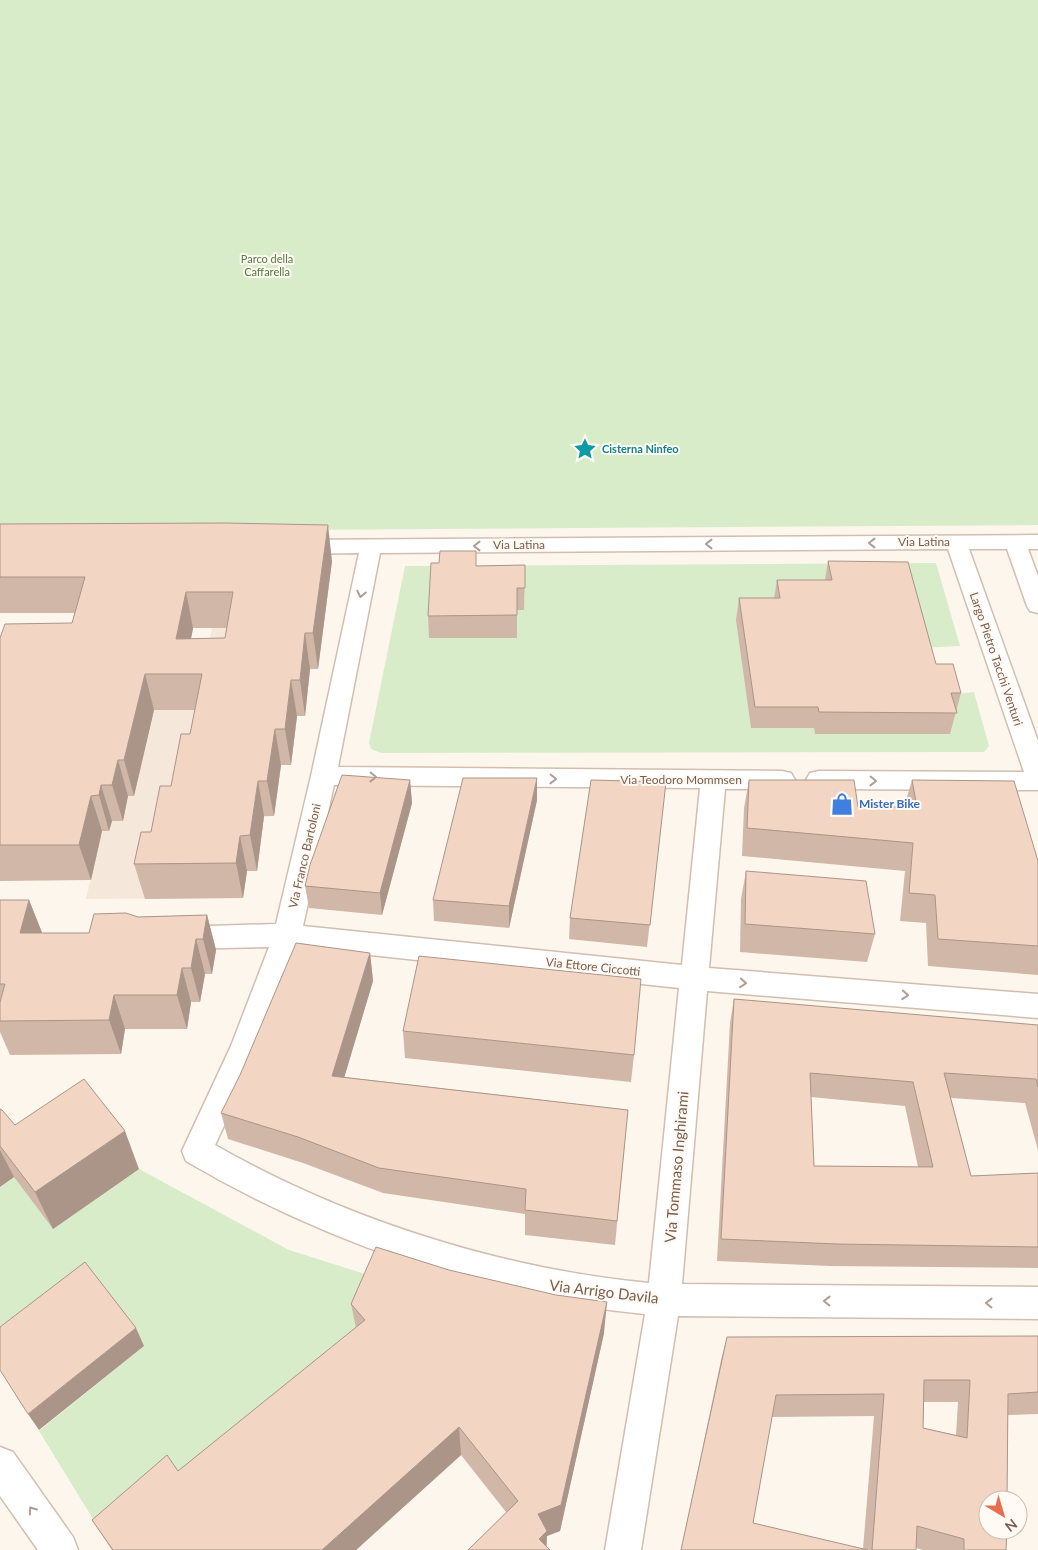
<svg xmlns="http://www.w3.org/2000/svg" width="1038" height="1550" font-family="Lato,sans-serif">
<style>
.residential{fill:#f5e8da}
.green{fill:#d8ecc9}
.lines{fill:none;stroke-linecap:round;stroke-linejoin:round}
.street-casing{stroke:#d1beb0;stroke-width:3}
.street{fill:#fff;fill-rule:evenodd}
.wall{fill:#d1b7a8;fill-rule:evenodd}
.shaded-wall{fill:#aa9588}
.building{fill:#f3d5c3;stroke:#aa9588;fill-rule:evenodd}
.oneway{stroke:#af9d94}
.labels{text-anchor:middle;stroke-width:4;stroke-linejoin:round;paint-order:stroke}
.far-park-label{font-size:11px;fill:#537a41;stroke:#fffaf3}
.far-culture-label{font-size:11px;font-weight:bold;fill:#0d838f;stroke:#fffaf3;text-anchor:start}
.street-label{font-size:12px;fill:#7a5c4d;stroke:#fffaf3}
.shop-label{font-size:12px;font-weight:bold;fill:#366cbe;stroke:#fffaf3;text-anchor:start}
.near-street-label{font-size:15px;fill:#7a5c4d;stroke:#fffaf3}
</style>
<rect width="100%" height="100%" fill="#fdf6ec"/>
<path class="residential" d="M323,627L319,653L310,670L305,716H297L291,765H281L274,816L264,817L257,871H247L243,898L86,899L102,831H109L112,821H123L128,796H134L154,710H169L209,642L212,628Z"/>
<g class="green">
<path d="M0,0H1038V525L0,532Z"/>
<path d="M936,563L960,646L920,648L751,728H814L815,734L950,695L974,692L989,746L984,752L381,753L371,749L369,743L405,566Z"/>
<path d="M139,1169L289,1250L381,1279L357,1335L109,1545L39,1431L144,1346L0,1354V1188L14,1177L53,1229Z"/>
</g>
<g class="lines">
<defs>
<g id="street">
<path d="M1038,535V549H1028L1038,576V613L1030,611L1027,606L1007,549H969L1038,741V790L819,789L810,787L806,780L810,773L819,771L1024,772L948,549L380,553L338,767L782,771L791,773L795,780L791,787L782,789H725L709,968L1038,994V1018L707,991L682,1284L1038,1287V1319L678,1316L641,1550H605L645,1314C490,1300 320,1240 186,1161L182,1151L231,1046L269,947L179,949L169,946L165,938L169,930L179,927L276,924L311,776L359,553L296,554L288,552L285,547L288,542L296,540ZM334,785L700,788L682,965L303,926ZM296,947L679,988L649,1283C501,1269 344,1219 215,1145L261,1046Z"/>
<path d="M0,1447L13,1452L73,1537L78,1550H38L0,1496Z"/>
</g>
</defs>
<use href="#street" class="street-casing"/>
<use href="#street" class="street"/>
</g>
<g class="wall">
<path d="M0,524L332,561L318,669H310L305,716H297L291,765H281L274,816H264L257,871H247L243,898L145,899L134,864L151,832L171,786L190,734L195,710H154L134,796H128L123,821H112L109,831H102L91,880L0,881V638L72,623L75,613H0ZM193,628H227L225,638L191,639Z"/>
<path d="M828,561L961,693L950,734H815L814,728H751L736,620L739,598H774L777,580H825Z"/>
<path d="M525,565L524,610H517V638H429L428,616L476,566Z"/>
<path d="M537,778V800L509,928L434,921L433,900Z"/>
<path d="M410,780L412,803L382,915L309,908L305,886Z"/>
<path d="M749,780L858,807H904L912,780L1038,861V975L928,966L926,923L900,921L905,871L742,856L744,808Z"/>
<path d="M666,782L647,947L569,939L570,918Z"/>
<path d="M746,871L875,934L867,962L740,952L741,899Z"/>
<path d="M0,900H29L42,933H89L138,917L207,915L216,950L212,974H205L200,1002H191L187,1029H125L121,1054L10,1055L0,1032Z"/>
<path d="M370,953L373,981L344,1077L628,1110L615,1245L525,1235V1214L383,1193L303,1163L228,1139L221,1113Z"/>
<path d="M734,999L1038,1025V1150L1025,1103L951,1098L971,1176L1038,1173V1268L830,1266L717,1261L730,1023ZM811,1097L905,1106L918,1167L814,1166Z"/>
<path d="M403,1031L634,1055L631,1082L405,1058Z"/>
<path d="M0,1109L15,1125L139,1169L53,1229L14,1177L0,1187Z"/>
<path d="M351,1304L604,1333L560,1531L547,1536V1546L506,1512L461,1455L356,1550H112L92,1520L178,1471L356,1328Z"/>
<path d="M1038,1336V1414L1008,1415L1006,1550H923L916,1548V1550H681L721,1360L727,1337ZM924,1402H958L956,1435L923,1428ZM874,1416L863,1549L753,1523L772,1417Z"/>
</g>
<g class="shaded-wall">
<path d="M328,525L332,561L318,669L313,633Z"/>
<path d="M186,592L193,628L184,675L176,639Z"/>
<path d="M305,633L310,669L305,716L300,680Z"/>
<path d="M145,674L154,710L134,796L124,760Z"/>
<path d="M291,680L297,716L291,765L285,729Z"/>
<path d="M275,729L281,765L274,816L267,781Z"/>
<path d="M118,760L128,796L123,821L112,785Z"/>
<path d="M537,778V800L509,928V906Z"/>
<path d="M410,780L412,803L382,915L380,893Z"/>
<path d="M258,781L264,816L257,871L250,835Z"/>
<path d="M101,785L112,821L109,831L99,795Z"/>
<path d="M91,796L102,831L91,880L79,845Z"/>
<path d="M240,836L247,871L243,898L236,863Z"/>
<path d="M29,900L43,935L20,933Z"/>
<path d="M207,915L216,950L212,974L203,939Z"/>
<path d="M196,939L205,974L200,1002L191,968Z"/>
<path d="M370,953L373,981L337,1102L332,1076Z"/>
<path d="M182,968L191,1002L187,1029L177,995Z"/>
<path d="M114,995L125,1029L121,1054L109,1020Z"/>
<path d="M125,1131L139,1169L53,1229L35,1192Z"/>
<path d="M0,1150L14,1177L0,1187Z"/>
<path d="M607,1302L604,1333L560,1531L547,1536L546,1550H539L538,1514Z"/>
<path d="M136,1328L144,1346L39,1430L28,1414Z"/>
<path d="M459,1427L461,1455L356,1550H322Z"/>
</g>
<g class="building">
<path d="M224,523L328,525L313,633H305L300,680H291L285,729H275L267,781H258L250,835L240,836L236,863L134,864L141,832H151L160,786H171L181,734H190L202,674H145L124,760H118L112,785H101L99,795L91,796L79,845H0V638L5,624L72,623L85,577H0V524ZM186,592H233L225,638L176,639Z"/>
<path d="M440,551H476V566L525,565V588H517V615L428,616L431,563H439Z"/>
<path d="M828,561L908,562L936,664H953L961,693H951L957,713L819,712L818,707H755L739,598H780L777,580H832Z"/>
<path d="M342,775L410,780L380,893L305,886L310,865Z"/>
<path d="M463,778H537L509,906L433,900Z"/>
<path d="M591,780L666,782L650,925L570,918Z"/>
<path d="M749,780H854L858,807H917L912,780L1014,781L1038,861V946L938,939L935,895L909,893L913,843L747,828Z"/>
<path d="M746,871L866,881L875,934L745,924Z"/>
<path d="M0,900H29L20,933H89L94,914L126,913L138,917L207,915L203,939H196L191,968H182L177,995H114L109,1020L0,1021V1002L5,984H0Z"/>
<path d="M296,943L370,953L332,1076L628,1110L617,1221L525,1210L526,1189L379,1168L298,1137L221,1113L240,1075Z"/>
<path d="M419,956L641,979L634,1055L403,1031Z"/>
<path d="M734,999L1038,1025V1087L1036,1079L944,1073L971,1176L1038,1173V1247L837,1244L721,1239ZM810,1073L913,1082L933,1167L814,1166Z"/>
<path d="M84,1079L125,1131L35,1192L0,1146V1109L2,1110L15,1125Z"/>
<path d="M376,1247L449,1270L556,1295L607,1302L561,1505L538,1514L547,1531L539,1539L550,1550H468L518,1501L459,1427L322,1550H113L92,1520L167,1455L178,1471L365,1320L351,1304Z"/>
<path d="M85,1262L136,1328L28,1414L0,1370V1327Z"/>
<path d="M1038,1336V1392L1008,1394L1007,1500H988V1530H1007L1006,1550H964V1539L917,1526L916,1550H872L884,1394L776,1395L753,1523L868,1550H681L727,1337ZM924,1380H970L967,1438L923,1428Z"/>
</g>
<defs><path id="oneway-chevron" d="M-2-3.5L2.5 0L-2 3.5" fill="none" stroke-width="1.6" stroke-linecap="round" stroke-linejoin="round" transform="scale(1.25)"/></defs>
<g class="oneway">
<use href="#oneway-chevron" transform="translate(872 543) rotate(180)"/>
<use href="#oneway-chevron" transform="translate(709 544) rotate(180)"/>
<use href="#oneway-chevron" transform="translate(477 546) rotate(180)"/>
<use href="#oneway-chevron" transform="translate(361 594) rotate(102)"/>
<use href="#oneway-chevron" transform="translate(373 777) rotate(1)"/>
<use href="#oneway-chevron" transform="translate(553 779) rotate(1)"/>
<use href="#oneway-chevron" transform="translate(873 781) rotate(1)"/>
<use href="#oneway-chevron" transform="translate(743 983) rotate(5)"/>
<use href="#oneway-chevron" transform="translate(905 995) rotate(4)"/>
<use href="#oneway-chevron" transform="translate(827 1301) rotate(-179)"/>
<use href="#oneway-chevron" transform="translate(989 1303) rotate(-179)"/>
<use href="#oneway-chevron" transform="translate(32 1510) rotate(-125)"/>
</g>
<defs>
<symbol id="sight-bare" viewBox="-9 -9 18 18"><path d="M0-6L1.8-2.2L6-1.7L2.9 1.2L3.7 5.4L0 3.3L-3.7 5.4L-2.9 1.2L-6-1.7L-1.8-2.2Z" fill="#0f9aa8" stroke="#fffaf3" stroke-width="2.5" paint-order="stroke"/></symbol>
<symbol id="shop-bare" viewBox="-9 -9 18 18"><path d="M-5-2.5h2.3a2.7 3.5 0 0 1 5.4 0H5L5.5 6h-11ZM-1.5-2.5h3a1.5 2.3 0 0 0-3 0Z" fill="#3f7fe0" stroke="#fffaf3" stroke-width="2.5" paint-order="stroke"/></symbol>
</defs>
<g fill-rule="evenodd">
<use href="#sight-bare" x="569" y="433" width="32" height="32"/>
<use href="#shop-bare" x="826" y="788" width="32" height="32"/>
</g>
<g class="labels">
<g class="far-park-label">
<text x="267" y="263">Parco della<tspan x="267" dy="13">Caffarella</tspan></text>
</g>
<g class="far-culture-label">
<text x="602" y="453">Cisterna Ninfeo</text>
</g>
<g class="street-label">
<text x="924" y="546">Via Latina</text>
<text x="519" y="549">Via Latina</text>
<text transform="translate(996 659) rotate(71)" y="4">Largo Pietro Tacchi Venturi</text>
<text x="681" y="784">Via Teodoro Mommsen</text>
<text transform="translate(305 856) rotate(-77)" y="4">Via Franco Bartoloni</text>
<text transform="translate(593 967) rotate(6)" y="4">Via Ettore Ciccotti</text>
</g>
<g class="shop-label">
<text x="859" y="808">Mister Bike</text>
</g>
<g class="near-street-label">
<text transform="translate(677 1167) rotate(-85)" y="5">Via Tommaso Inghirami</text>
<text transform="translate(604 1292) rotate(7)" y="5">Via Arrigo Davila</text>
</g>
</g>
<g transform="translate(1003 1515) rotate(142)"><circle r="24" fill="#fffaf3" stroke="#cabbb1"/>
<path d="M0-4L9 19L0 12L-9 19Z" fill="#e76f51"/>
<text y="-8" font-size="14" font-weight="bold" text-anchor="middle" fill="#7a5c4d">N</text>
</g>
</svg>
